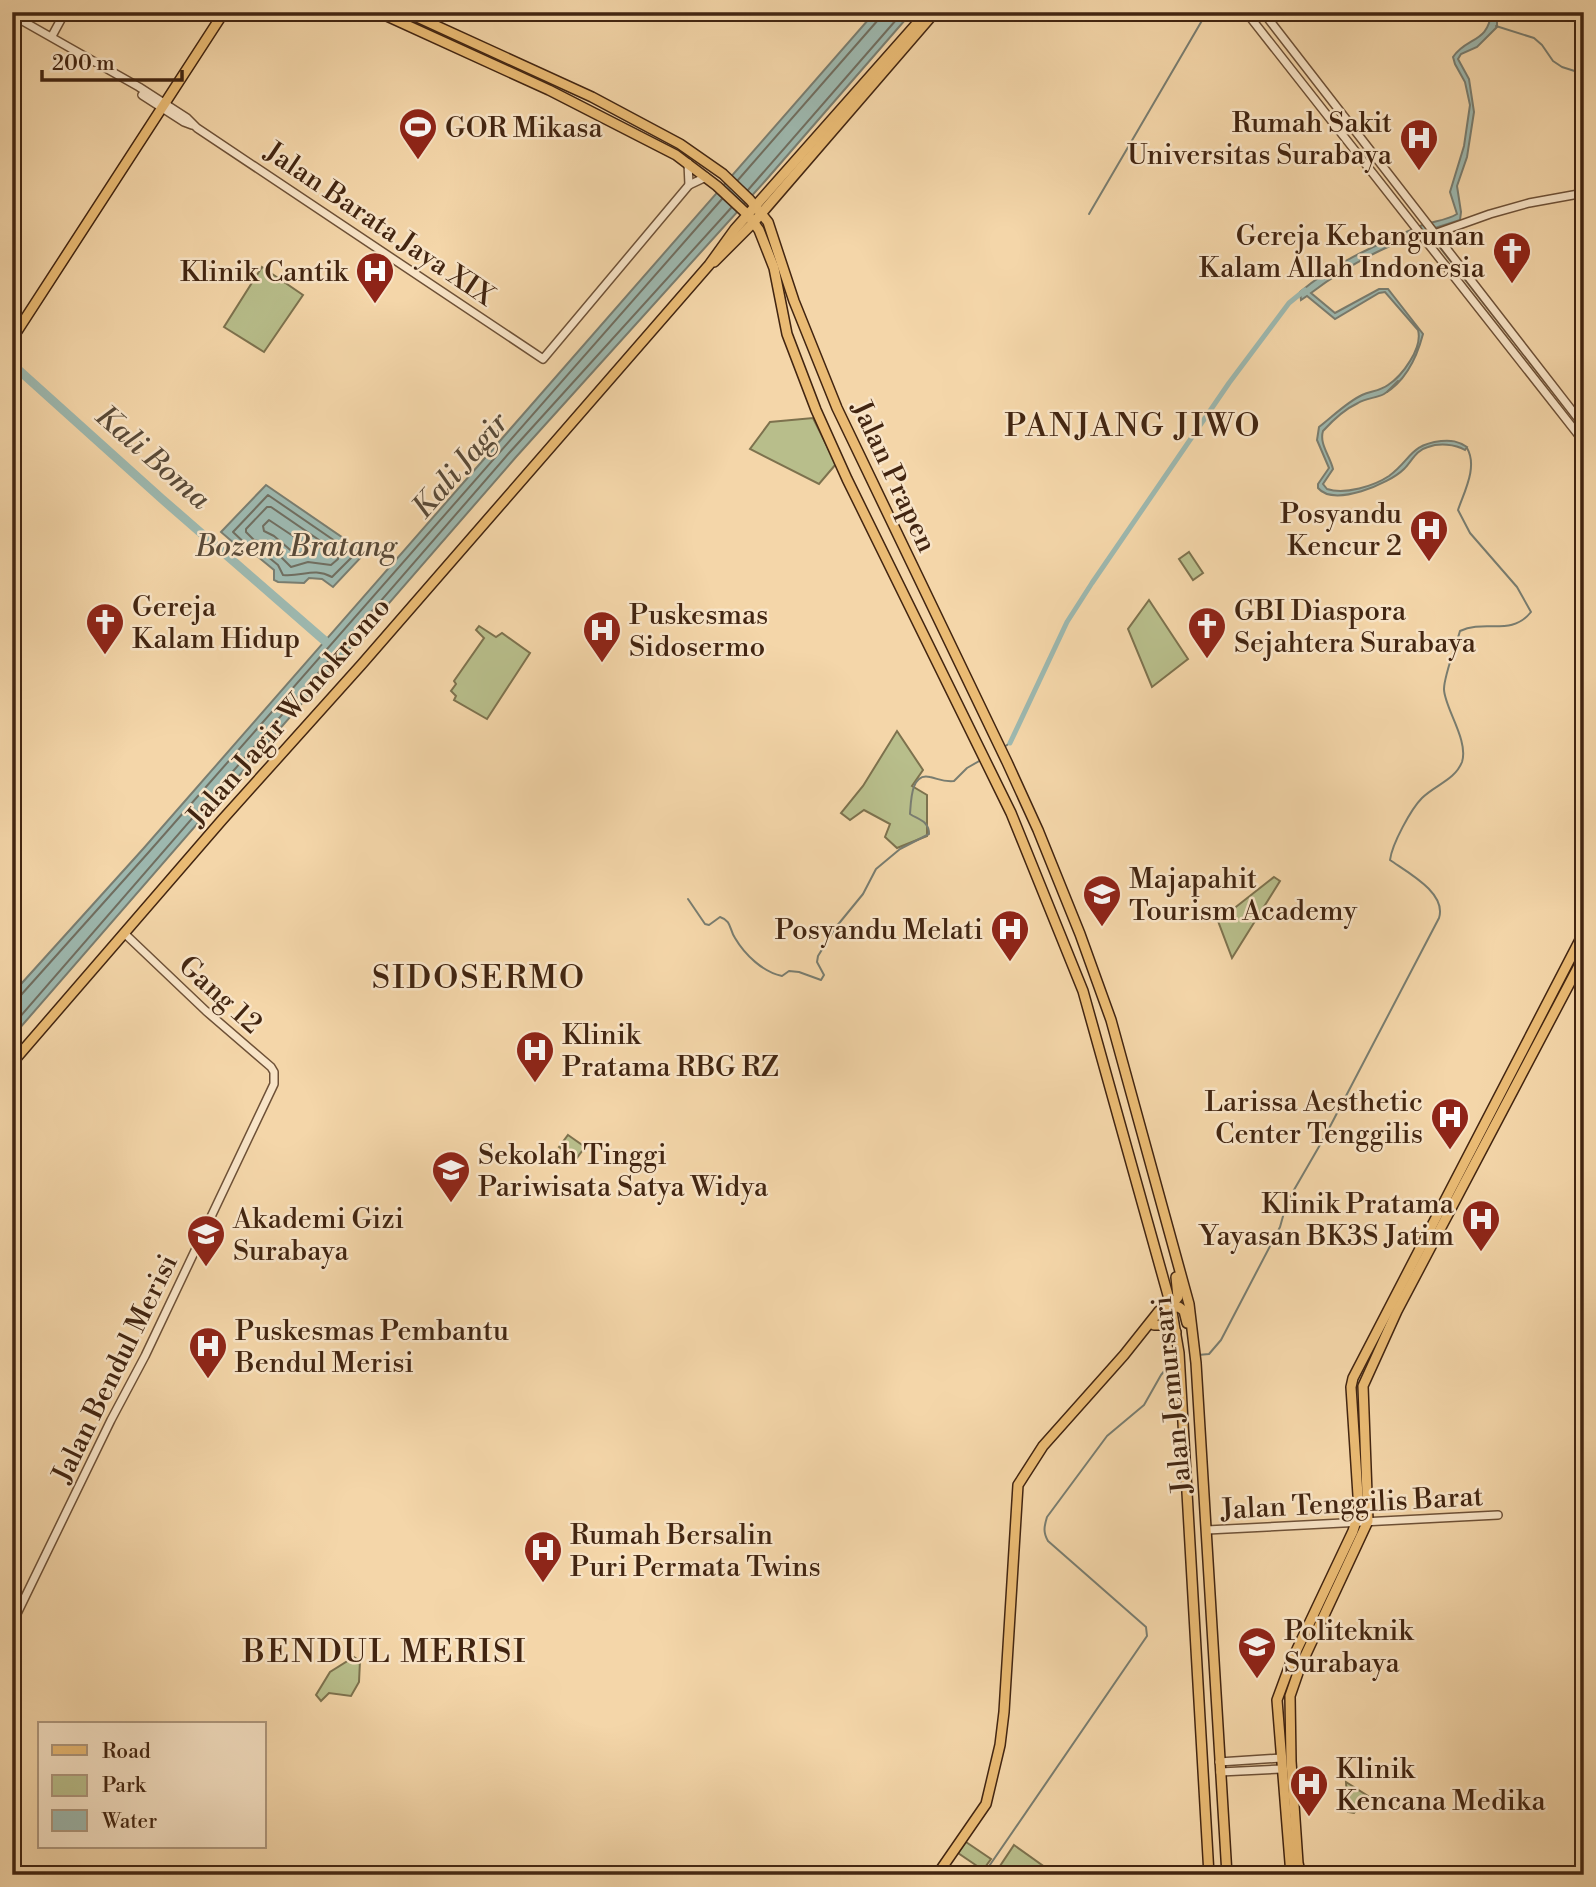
<svg xmlns="http://www.w3.org/2000/svg" width="1596" height="1887" font-family="'Libre Bodoni',serif">
<style>
.green{fill:#b8be8b;stroke:#7d724e;stroke-width:2}
.water{fill:#9db8af;stroke:#797d70;stroke-width:2}
.lines{fill:none;stroke-linecap:round;stroke-linejoin:round}
.shore{stroke:#706e60;stroke-width:2}
.stream{stroke:#797d70;stroke-width:2}
.canal{stroke:#9db8af;stroke-width:5}
.river{stroke:#9db8af;stroke-width:9}
.minor-casing{stroke:#6e5137;stroke-width:10}
.major-casing{stroke:#422511;stroke-width:12}
.minor{stroke:#f8e4c7;stroke-width:7}
.major{stroke:#eabb74;stroke-width:9}
.labels{text-anchor:middle;stroke-width:5;stroke-linejoin:round;paint-order:stroke}
.poi-label{font-size:28px;fill:#422511;stroke:#f8e4c7;text-anchor:start}
.street-label{font-size:28px;fill:#422511;stroke:#f8e4c7}
.water-label{font-size:30px;font-style:italic;fill:#594a38;stroke:#f8e4c7}
.quarter-label{font-size:32px;letter-spacing:2px;fill:#422511;stroke:#f8e4c7}
</style>
<rect width="100%" height="100%" fill="#f4d6a9"/>
<filter id="stains"><feTurbulence type="fractalNoise" baseFrequency=".00286" numOctaves="4"/><feColorMatrix values="0 0 0 0 .2 0 0 0 0 .09 0 0 0 0 .02 0 0 0 .5 -.17"/></filter>
<radialGradient id="worn" r=".72"><stop offset=".6" stop-color="#630" stop-opacity="0"/><stop offset="1" stop-color="#630" stop-opacity=".3"/></radialGradient>
<g class="green">
<path d="M262,267L303,295L264,352L224,327Z"/>
<path d="M813,418L836,464L819,484L750,449L770,422Z"/>
<path d="M1189,552L1203,573L1193,580L1179,559Z"/>
<path d="M1149,600L1188,659L1152,687L1128,629Z"/>
<path d="M479,626L496,637L502,633L530,653L487,719L454,700L456,696L451,691L456,684L454,681L484,638L476,630Z"/>
<path d="M897,731L923,770L912,786L927,795V836L897,848L885,837L890,824L864,810L850,820L841,813L863,786Z"/>
<path d="M1274,877L1280,881L1232,958L1218,921Z"/>
<path d="M568,1135L585,1147L576,1159L559,1147Z"/>
<path d="M354,1657L360,1661L359,1682L351,1696L329,1693L321,1701L316,1695L330,1672Z"/>
<path d="M1346,1782L1368,1796L1354,1813L1348,1812Z"/>
<path d="M966,1842L991,1859L983,1870L958,1853Z"/>
<path d="M1014,1845L1056,1875H994Z"/>
</g>
<g class="water">
<path d="M875,12H912L766,180L516,457L12,1037V994L143,849Z"/>
<path d="M1491,12H1497V27L1477,47L1461,54L1458,59L1469,79L1474,112L1467,157L1457,186L1461,212L1460,220C1404,237 1357,258 1311,293L1335,313L1379,289H1388L1423,334C1417,357 1406,381 1384,394C1377,398 1366,398 1358,403C1345,409 1333,420 1323,431C1319,444 1330,456 1333,469L1323,484L1327,489C1345,495 1374,486 1389,476C1412,459 1409,445 1441,441C1451,440 1458,441 1467,447L1465,450C1455,444 1439,443 1428,447C1416,450 1412,461 1404,469C1389,484 1334,507 1318,488V484L1329,468L1317,440L1319,427C1332,417 1347,402 1362,395C1371,391 1380,391 1388,385C1402,376 1423,348 1418,330L1385,292L1379,293L1335,319L1307,296L1301,300L1300,292C1337,261 1377,245 1420,226C1432,221 1446,221 1457,214L1450,192L1464,146L1470,105L1465,82L1455,64L1453,57C1466,37 1489,43 1491,12Z"/>
<path d="M266,485L365,553L333,587L322,579L309,578L304,583L278,582L274,580V570L257,556L250,557L221,532Z"/>
</g>
<g class="lines">
<g class="shore">
<path d="M738,180L878,20L880,12"/>
<path d="M748,190L903,12"/>
<path d="M268,495L351,552L352,557L332,577C313,567 303,577 283,575L278,565L261,551L251,549L233,532Z"/>
<path d="M267,507H271L338,553V559L331,565L308,562L291,567L268,544L254,540L246,532V529Z"/>
<path d="M269,520L308,546L309,551L295,554L274,536L264,531L263,526Z"/>
<path d="M12,998L21,995L148,853L722,199"/>
<path d="M12,1026L510,452L731,208"/>
</g>
<g class="stream">
<path d="M1496,26L1534,38L1542,45L1553,61L1562,67L1584,74"/>
<path d="M1089,214L1207,12"/>
<path d="M1427,231L1584,432"/>
<path d="M1387,392L1398,381"/>
<path d="M1004,747L1010,743"/>
<path d="M688,899L705,924L709,925L720,917C732,921 729,929 735,938C745,955 763,972 782,976L789,971L799,972L821,980L824,975L817,962L818,956L836,927L863,894L876,869L900,849L929,834C929,821 919,820 910,814C911,801 911,772 930,777C939,779 943,782 954,781L967,768L981,760"/>
<path d="M1198,1355L1209,1354L1221,1340L1280,1227L1287,1202L1324,1138L1439,918C1447,893 1407,872 1390,860C1392,844 1411,809 1422,798C1435,785 1455,780 1462,762C1469,740 1444,707 1444,689C1444,676 1456,645 1460,631C1485,619 1511,637 1531,612L1517,587L1470,533L1458,510C1464,492 1478,467 1467,448"/>
<path d="M983,1875L1147,1636L1146,1627L1048,1541C1043,1532 1044,1527 1047,1517L1107,1436L1144,1405L1161,1375L1175,1358"/>
</g>
<path class="canal" d="M1010,743L1067,622L1092,583L1229,383L1289,303L1305,290"/>
<path class="river" d="M12,364L162,499L325,641"/>
<defs>
<g id="minor">
<path d="M1246,12L1584,442"/>
<path d="M1263,12L1584,426"/>
<path d="M12,15L139,87L187,118L197,128L543,359L689,185L706,177"/>
<path d="M52,36L65,12"/>
<path d="M142,95L184,122L192,125"/>
<path d="M688,163L689,185"/>
<path d="M1434,234L1490,214L1529,203L1584,193"/>
<path d="M1207,1530L1498,1515"/>
<path d="M12,1624L111,1420L145,1356L274,1084V1072L271,1067L206,1011L124,933"/>
<path d="M1219,1762L1281,1758"/>
<path d="M1220,1772L1281,1769"/>
</g>
<g id="major">
<path d="M378,12L549,90L676,155L717,186L748,215L759,230L774,268L787,334L816,410L847,479L1011,813L1083,991L1171,1306L1179,1353L1209,1875"/>
<path d="M406,12L592,97L680,144L723,174L750,200L768,222L794,301L837,408L1007,762L1038,830L1080,934L1111,1020L1189,1304L1196,1363L1227,1875"/>
<path d="M714,262L754,222L935,12"/>
<path d="M12,339L224,12"/>
<path d="M12,1063L222,820L362,664L709,265L735,229L927,12"/>
<path d="M1169,1308L1178,1297L1176,1277"/>
<path d="M1154,1325H1163L1176,1332"/>
<path d="M937,1875L986,1804L1000,1745L1004,1712L1018,1485L1043,1446L1124,1355L1159,1311L1163,1308L1179,1307L1184,1311L1187,1323"/>
<path d="M1291,1875L1277,1700L1291,1662L1353,1531L1359,1511L1351,1387L1353,1378L1584,932"/>
<path d="M1301,1875L1298,1863L1291,1761L1290,1696L1300,1667L1368,1521L1363,1386L1397,1311L1584,956"/>
</g>
</defs>
<use href="#minor" class="minor-casing"/>
<use href="#major" class="major-casing"/>
<use href="#minor" class="minor"/>
<use href="#major" class="major"/>
</g>
<defs>
<symbol id="stadium-pin" viewBox="-11 -11 22 30"><path d="M0 17L-7.5 6A9.5 9.5 0 1 1 7.5 6Z" fill="#8f2418" stroke="#f8e4c7"/><path d="M0-5a6.5 5 0 1 0 0 10a6.5 5 0 1 0 0-10ZM-3.5-1.8h7v3.6h-7Z" fill="#fff"/></symbol>
<symbol id="hospital-pin" viewBox="-11 -11 22 30"><path d="M0 17L-7.5 6A9.5 9.5 0 1 1 7.5 6Z" fill="#8f2418" stroke="#f8e4c7"/><path d="M-5-5h3v3.5h4V-5h3V5h-3V1.5h-4V5h-3Z" fill="#fff"/></symbol>
<symbol id="church-pin" viewBox="-11 -11 22 30"><path d="M0 17L-7.5 6A9.5 9.5 0 1 1 7.5 6Z" fill="#8f2418" stroke="#f8e4c7"/><path d="M-1.2-6h2.4v3.5h3.3v2.4h-3.3V6h-2.4V-.1h-3.3v-2.4h3.3Z" fill="#fff"/></symbol>
<symbol id="university-pin" viewBox="-11 -11 22 30"><path d="M0 17L-7.5 6A9.5 9.5 0 1 1 7.5 6Z" fill="#8f2418" stroke="#f8e4c7"/><path d="M0-5L7-2L0 1L-7-2ZM-4 1L0 2.5L4 1V4Q0 6-4 4Z" fill="#fff"/></symbol>
</defs>
<g fill-rule="evenodd">
<use href="#stadium-pin" x="396" y="105" width="44" height="60"/>
<use href="#hospital-pin" x="1397" y="116" width="44" height="60"/>
<use href="#church-pin" x="1490" y="229" width="44" height="60"/>
<use href="#hospital-pin" x="353" y="249" width="44" height="60"/>
<use href="#hospital-pin" x="1407" y="507" width="44" height="60"/>
<use href="#church-pin" x="83" y="600" width="44" height="60"/>
<use href="#church-pin" x="1185" y="604" width="44" height="60"/>
<use href="#hospital-pin" x="580" y="608" width="44" height="60"/>
<use href="#university-pin" x="1080" y="872" width="44" height="60"/>
<use href="#hospital-pin" x="988" y="907" width="44" height="60"/>
<use href="#hospital-pin" x="513" y="1028" width="44" height="60"/>
<use href="#hospital-pin" x="1428" y="1095" width="44" height="60"/>
<use href="#university-pin" x="429" y="1148" width="44" height="60"/>
<use href="#hospital-pin" x="1459" y="1197" width="44" height="60"/>
<use href="#university-pin" x="184" y="1212" width="44" height="60"/>
<use href="#hospital-pin" x="186" y="1324" width="44" height="60"/>
<use href="#hospital-pin" x="521" y="1528" width="44" height="60"/>
<use href="#university-pin" x="1235" y="1624" width="44" height="60"/>
<use href="#hospital-pin" x="1287" y="1762" width="44" height="60"/>
</g>
<g class="labels">
<g class="poi-label">
<text x="1392" y="132" text-anchor="end">Rumah Sakit<tspan x="1392" dy="32">Universitas Surabaya</tspan></text>
<text x="445" y="137">GOR Mikasa</text>
<text x="1485" y="245" text-anchor="end">Gereja Kebangunan<tspan x="1485" dy="32">Kalam Allah Indonesia</tspan></text>
<text x="348" y="281" text-anchor="end">Klinik Cantik</text>
<text x="1402" y="523" text-anchor="end">Posyandu<tspan x="1402" dy="32">Kencur 2</tspan></text>
<text x="132" y="616">Gereja<tspan x="132" dy="32">Kalam Hidup</tspan></text>
<text x="1234" y="620">GBI Diaspora<tspan x="1234" dy="32">Sejahtera Surabaya</tspan></text>
<text x="629" y="624">Puskesmas<tspan x="629" dy="32">Sidosermo</tspan></text>
<text x="1129" y="888">Majapahit<tspan x="1129" dy="32">Tourism Academy</tspan></text>
<text x="983" y="939" text-anchor="end">Posyandu Melati</text>
<text x="562" y="1044">Klinik<tspan x="562" dy="32">Pratama RBG RZ</tspan></text>
<text x="1423" y="1111" text-anchor="end">Larissa Aesthetic<tspan x="1423" dy="32">Center Tenggilis</tspan></text>
<text x="478" y="1164">Sekolah Tinggi<tspan x="478" dy="32">Pariwisata Satya Widya</tspan></text>
<text x="1454" y="1213" text-anchor="end">Klinik Pratama<tspan x="1454" dy="32">Yayasan BK3S Jatim</tspan></text>
<text x="233" y="1228">Akademi Gizi<tspan x="233" dy="32">Surabaya</tspan></text>
<text x="235" y="1340">Puskesmas Pembantu<tspan x="235" dy="32">Bendul Merisi</tspan></text>
<text x="570" y="1544">Rumah Bersalin<tspan x="570" dy="32">Puri Permata Twins</tspan></text>
<text x="1284" y="1640">Politeknik<tspan x="1284" dy="32">Surabaya</tspan></text>
<text x="1336" y="1778">Klinik<tspan x="1336" dy="32">Kencana Medika</tspan></text>
</g>
<g class="street-label">
<text transform="translate(380 223) rotate(34)" y="10">Jalan Barata Jaya XIX</text>
<text transform="translate(895 476) rotate(65)" y="10">Jalan Prapen</text>
<text transform="translate(288 711) rotate(-49)" y="10">Jalan Jagir Wonokromo</text>
<text transform="translate(221 994) rotate(42)" y="10">Gang 12</text>
<text transform="translate(114 1368) rotate(-64)" y="10">Jalan Bendul Merisi</text>
<text transform="translate(1171 1395) rotate(-96)" y="10">Jalan Jemursari</text>
<text transform="translate(1352 1502) rotate(-3)" y="10">Jalan Tenggilis Barat</text>
</g>
<g class="water-label">
<text transform="translate(153 457) rotate(41)" y="10">Kali Boma</text>
<text transform="translate(460 465) rotate(-49)" y="10">Kali Jagir</text>
<text x="296" y="556">Bozem Bratang</text>
</g>
<g class="quarter-label">
<text x="1133" y="436">PANJANG JIWO</text>
<text x="479" y="988">SIDOSERMO</text>
<text x="385" y="1662">BENDUL MERISI</text>
</g>
</g>
<rect width="1596" height="1887" fill="none" stroke="#f4d6a9" stroke-width="42"/>
<rect x="14" y="14" width="1568" height="1859" fill="none" stroke="#422511" stroke-width="3.5"/>
<rect x="21" y="21" width="1554" height="1845" fill="none" stroke="#422511" stroke-width="2"/>
<rect x="38" y="1722" width="228" height="126" fill="#f8e4c7" stroke="#af987e" stroke-width="2"/>
<rect x="52" y="1745" width="35" height="10" fill="#eabb74" stroke="#af987e" stroke-width="2"/>
<text x="102" y="1758" font-size="21" fill="#422511">Road</text>
<rect x="52" y="1775" width="35" height="21" fill="#b8be8b" stroke="#af987e" stroke-width="2"/>
<text x="102" y="1792" font-size="21" fill="#422511">Park</text>
<rect x="52" y="1810" width="35" height="21" fill="#9db8af" stroke="#af987e" stroke-width="2"/>
<text x="102" y="1828" font-size="21" fill="#422511">Water</text>
<path d="M42 70v10h140v-10" fill="none" stroke="#422511" stroke-width="3.5"/>
<text x="52" y="70" font-size="21" fill="#422511" stroke="#f8e4c7" stroke-width="5" paint-order="stroke">200 m</text>
<rect width="100%" height="100%" filter="url(#stains)"/>
<rect width="100%" height="100%" fill="url(#worn)"/>
</svg>
